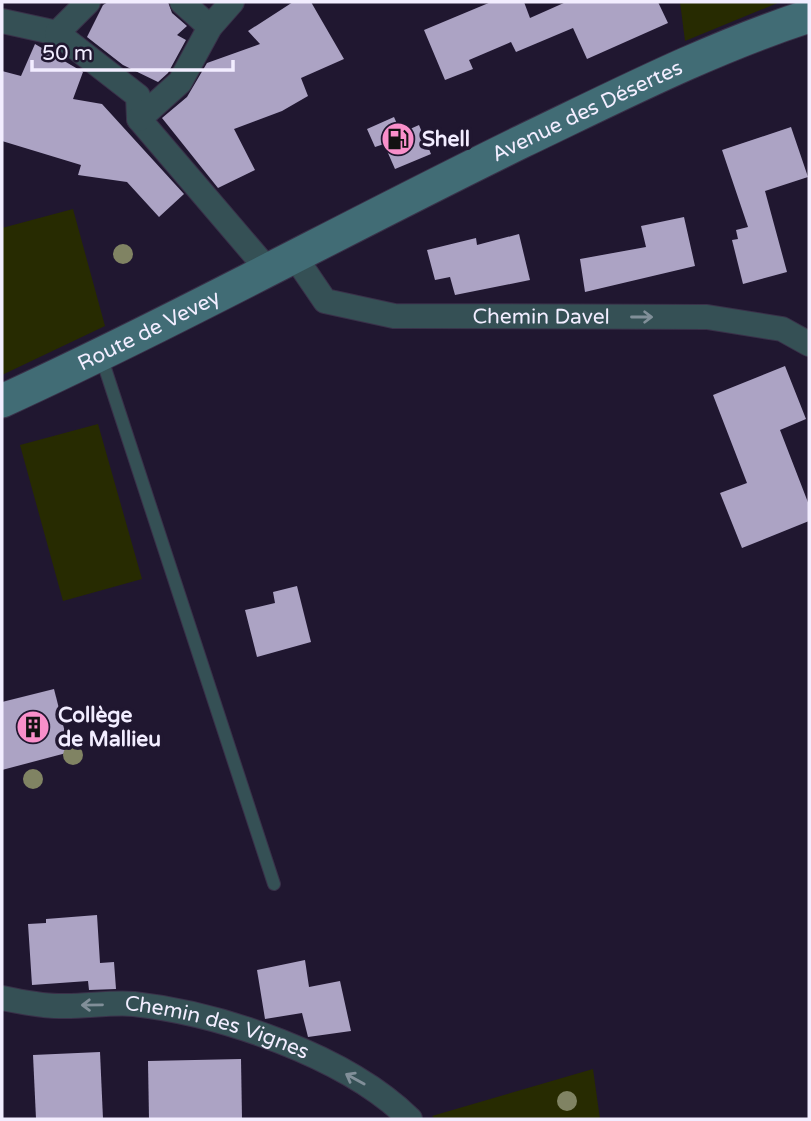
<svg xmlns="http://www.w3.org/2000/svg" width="811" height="1121" font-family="'Varela Round',sans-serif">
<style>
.green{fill:#272b01}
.building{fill:#aca3c4}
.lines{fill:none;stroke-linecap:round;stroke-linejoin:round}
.service-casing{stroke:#393149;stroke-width:14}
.minor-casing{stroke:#393149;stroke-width:26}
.secondary-casing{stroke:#393149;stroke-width:35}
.service{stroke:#355055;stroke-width:12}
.minor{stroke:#355055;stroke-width:24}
.secondary{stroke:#416c75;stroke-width:33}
.tree{fill:#808363}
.oneway{stroke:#818f99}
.labels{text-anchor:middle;stroke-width:7;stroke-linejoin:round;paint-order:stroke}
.street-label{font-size:21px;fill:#f2edff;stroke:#201730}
.poi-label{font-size:21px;font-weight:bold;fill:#f2edff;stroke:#201730;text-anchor:start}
</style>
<rect width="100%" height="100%" fill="#201730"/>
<g class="green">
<path d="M680,2H780L685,41Z"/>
<path d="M73,209L105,326L2,375V228Z"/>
<path d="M98,424L142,579L63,601L20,445Z"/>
<path d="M593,1069L600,1119H435L432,1116Z"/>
</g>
<g class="building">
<path d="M108,2H168L172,13L187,26L177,35L186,40L168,73L158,82L123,65L87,37L103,5Z"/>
<path d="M293,2H311L344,59L301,78L308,96L282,111L234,129L255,170L218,188L162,118L187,97L207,63L260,44L248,31Z"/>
<path d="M491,2H524L530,18L566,2H658L668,23L587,59L573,28L516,52L511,42L469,60L473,69L445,80L424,30Z"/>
<path d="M35,44L83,72L73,99L102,104L184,194L159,217L127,182L78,175L81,165L2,141V71L21,76Z"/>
<path d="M394,117L401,133L419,125L431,154L395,169L384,144L375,147L367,129Z"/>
<path d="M791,127L808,177L765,191L787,272L743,284L732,240L738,239L736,230L748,227L722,150Z"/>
<path d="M684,217L695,266L585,292L580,259L646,247L641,226Z"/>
<path d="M519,234L530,280L455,295L450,277L435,280L427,250L476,238L477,245Z"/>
<path d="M785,366L806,419L780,430L809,505V521L742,548L720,493L747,483L713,395Z"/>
<path d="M297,586L311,642L257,657L245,610L275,603L273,592Z"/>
<path d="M54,689L70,752L2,770V702Z"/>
<path d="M97,915L100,963L114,962L116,989L89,990L88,981L32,985L28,924L46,923V919Z"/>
<path d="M305,960L309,987L340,981L351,1031L308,1037L302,1013L265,1019L257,970Z"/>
<path d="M100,1052L103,1119H36L33,1055Z"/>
<path d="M241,1059L242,1119H149L148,1061Z"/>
</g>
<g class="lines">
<defs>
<path id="service" d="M101,356L274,884"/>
<g id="minor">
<path d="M182,2L210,27"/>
<path d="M2,21L57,33L138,96L139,119L268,270"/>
<path d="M57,33L88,2"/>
<path d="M139,119L180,82L210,27L232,2"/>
<path id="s1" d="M295,257L325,301L394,316L707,317L782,329L809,344"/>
<path id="s2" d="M2,998C21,1002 40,1006 59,1006C84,1007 109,1002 134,1004C222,1014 346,1056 410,1119"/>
</g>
<g id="secondary">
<path id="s3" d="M2,401C178,320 349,226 523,141C617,96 710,48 809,16"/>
</g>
</defs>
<use href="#service" class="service-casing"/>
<use href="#minor" class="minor-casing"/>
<use href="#secondary" class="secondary-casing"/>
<use href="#service" class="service"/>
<use href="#minor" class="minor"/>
<use href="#secondary" class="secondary"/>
</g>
<g class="tree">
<circle cx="123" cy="254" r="10"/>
<circle cx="73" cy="755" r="10"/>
<circle cx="33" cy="779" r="10"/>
<circle cx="567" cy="1101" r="10"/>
</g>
<defs><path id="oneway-shaft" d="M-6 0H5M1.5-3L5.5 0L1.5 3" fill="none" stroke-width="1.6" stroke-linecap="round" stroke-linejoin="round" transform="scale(1.75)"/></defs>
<g class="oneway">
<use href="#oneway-shaft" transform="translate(642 317)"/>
<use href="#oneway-shaft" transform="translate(92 1005) rotate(179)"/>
<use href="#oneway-shaft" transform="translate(355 1079) rotate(-151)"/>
</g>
<defs>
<symbol id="fuel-disc" viewBox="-11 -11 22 22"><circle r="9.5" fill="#f98fca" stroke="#201730"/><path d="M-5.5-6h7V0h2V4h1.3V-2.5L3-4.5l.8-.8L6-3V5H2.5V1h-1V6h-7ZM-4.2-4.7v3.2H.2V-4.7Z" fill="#111"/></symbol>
<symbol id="building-disc" viewBox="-11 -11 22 22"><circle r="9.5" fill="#f98fca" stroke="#201730"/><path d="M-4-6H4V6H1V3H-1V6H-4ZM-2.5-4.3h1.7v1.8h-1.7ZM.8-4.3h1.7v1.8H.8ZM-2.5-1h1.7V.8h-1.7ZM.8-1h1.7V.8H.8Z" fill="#111"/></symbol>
</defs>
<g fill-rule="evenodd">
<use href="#fuel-disc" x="379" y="120" width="38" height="38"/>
<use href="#building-disc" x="14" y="708" width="38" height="38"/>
</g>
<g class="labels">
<g class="street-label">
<text dy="7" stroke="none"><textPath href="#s3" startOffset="653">Avenue des Désertes</textPath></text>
<text dy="7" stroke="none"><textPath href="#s1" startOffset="271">Chemin Davel</textPath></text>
<text dy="7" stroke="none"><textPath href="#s3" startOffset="163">Route de Vevey</textPath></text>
<text dy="7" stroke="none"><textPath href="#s2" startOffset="219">Chemin des Vignes</textPath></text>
</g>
<g class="poi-label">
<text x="422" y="146">Shell</text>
<text x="58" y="722">Collège<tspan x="58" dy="24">de Mallieu</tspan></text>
</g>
</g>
<rect width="811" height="1121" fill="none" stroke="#f2edff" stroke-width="7"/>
<path d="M32 60v10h201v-10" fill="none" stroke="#f2edff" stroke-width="3.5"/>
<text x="42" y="60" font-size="21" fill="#f2edff" stroke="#201730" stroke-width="5" paint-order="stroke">50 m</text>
</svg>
